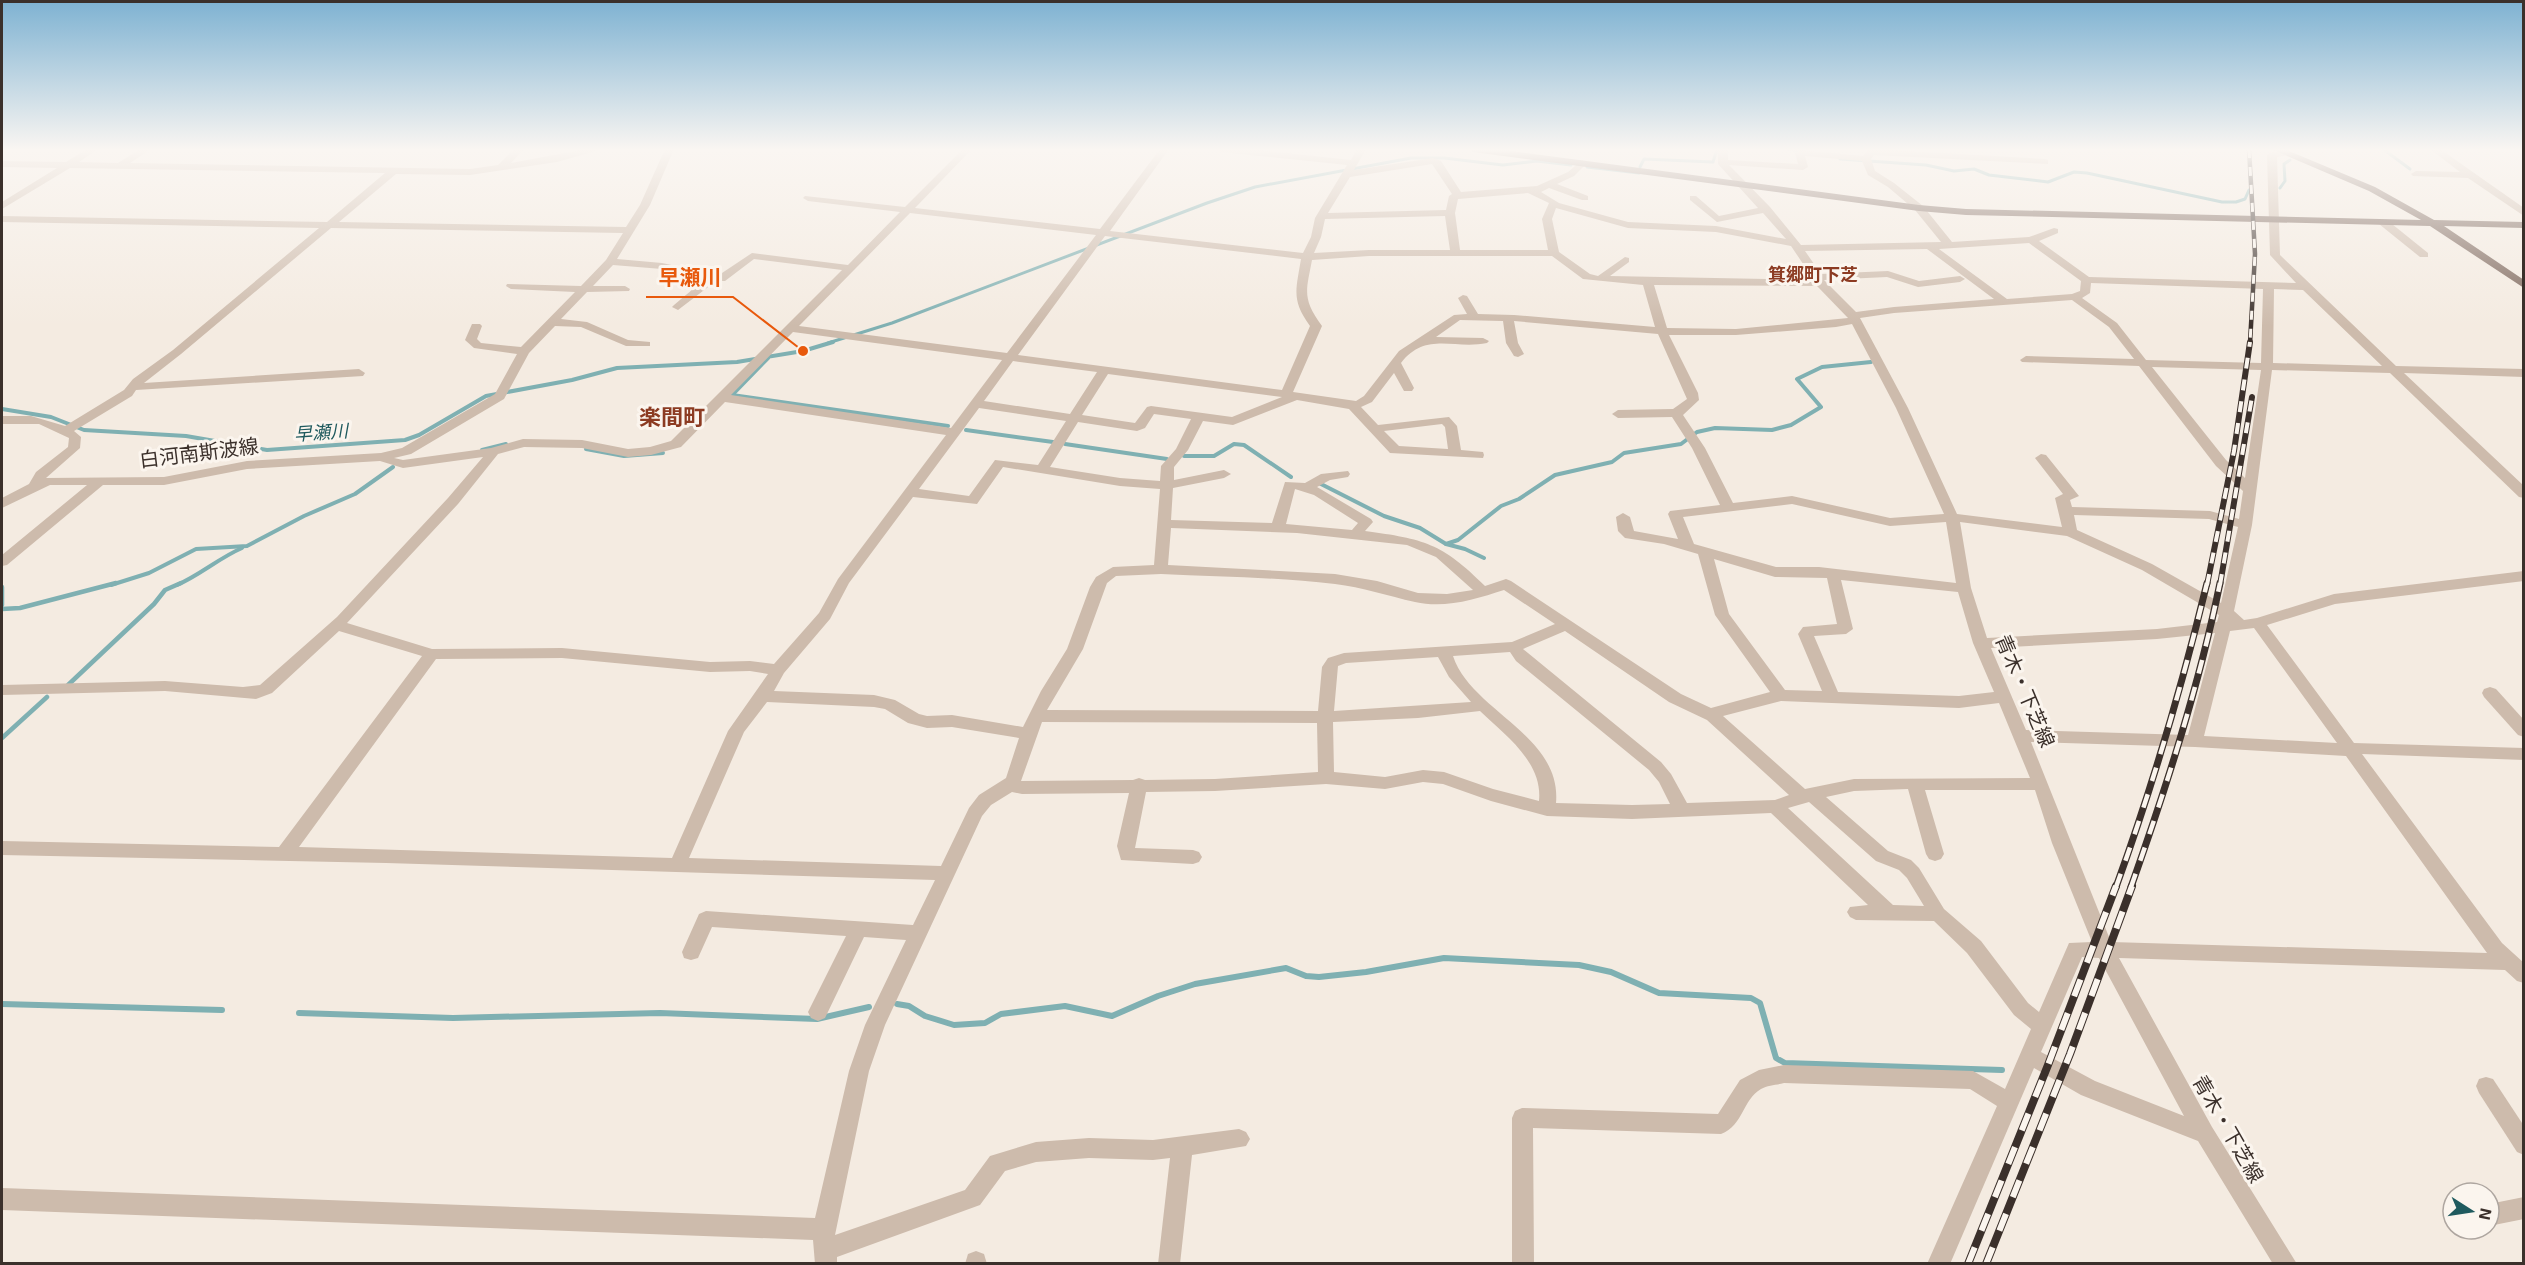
<svg xmlns="http://www.w3.org/2000/svg" width="2525" height="1265" font-family="'Exo 2','Noto Sans JP',sans-serif">
<style>
.lines{fill:none;stroke-linecap:round;stroke-linejoin:round}
.stream-far3{stroke:#7fb0b2;stroke-width:3}
.stream-far2{stroke:#7fb0b2;stroke-width:4}
.stream-far1{stroke:#7fb0b2;stroke-width:4.5}
.stream{stroke:#7fb0b2;stroke-width:6}
.minor{fill:#cdbbac;fill-rule:evenodd}
.major{fill:#7d675c;fill-rule:evenodd}
.rail-far3-casing{stroke:#3b302b;stroke-width:4.5}
.rail-far2-casing{stroke:#3b302b;stroke-width:6}
.rail-far1-casing{stroke:#3b302b;stroke-width:7}
.rail-casing{stroke:#3b302b;stroke-width:8}
.rail-far3{stroke:#fbf5ee;stroke-width:3;stroke-dasharray:9;stroke-linecap:butt}
.rail-far2{stroke:#fbf5ee;stroke-width:4;stroke-dasharray:11;stroke-linecap:butt}
.rail-far1{stroke:#fbf5ee;stroke-width:4.5;stroke-dasharray:14;stroke-linecap:butt}
.rail{stroke:#fbf5ee;stroke-width:6;stroke-dasharray:18;stroke-linecap:butt}
.labels{text-anchor:middle;stroke-width:6;stroke-linejoin:round;paint-order:stroke}
.far-quarter-label{font-size:18px;font-weight:bold;fill:#8c3b22;stroke:#fbf5ee}
.far-water-label{font-size:18px;font-style:italic;fill:#1f5a5e;stroke:#fbf5ee}
.street-label{font-size:20px;fill:#3b302b;stroke:#fbf5ee}
.quarter-label{font-size:22px;font-weight:bold;fill:#8c3b22;stroke:#fbf5ee}
.leader{fill:none;stroke:#e8590c;stroke-width:2}
.callout-dot{fill:#e8590c;stroke:#fbf5ee;stroke-width:2}
.callout-label{font-size:21px;text-anchor:middle;font-weight:bold;fill:#e8590c;stroke:#fbf5ee;stroke-width:6;stroke-linejoin:round;paint-order:stroke}
</style>
<rect width="100%" height="100%" fill="#f4ebe1"/>
<g class="lines">
<g class="stream-far3">
<path d="M1789,149L1803,152"/>
<path d="M2383,149L2410,169"/>
<path d="M1840,159L1926,165L1954,171L1974,169L1989,175L2048,182L2074,172L2087,173L2222,202H2236L2245,199L2249,190"/>
<path d="M1587,167L1639,173"/>
<path d="M1640,167L1644,159L1713,162L1717,149"/>
<path d="M2280,188L2285,181L2284,164L2290,160"/>
<path d="M828,343L892,323L1207,203L1255,187L1411,158H1444L1503,165L1537,161L1571,165"/>
</g>
<g class="stream-far2">
<path d="M732,395L948,426"/>
<path d="M732,395L768,358"/>
<path d="M2,409L51,417L84,430L186,436L267,450L405,440L419,435L486,396L572,380L617,368L737,362L803,351L833,342"/>
<path d="M966,430L1053,442"/>
<path d="M1065,444L1167,459"/>
<path d="M586,449L624,456L663,453"/>
<path d="M482,450L506,444"/>
<path d="M1184,456H1214L1234,444L1244,445L1291,477"/>
<path d="M1319,483L1384,516L1420,528L1446,544L1465,549L1484,558"/>
<path d="M1446,544L1458,540L1501,506L1519,499L1555,475L1612,462L1624,453L1681,444L1697,432L1715,428L1772,430L1791,425L1821,407L1797,379L1822,367L1871,362"/>
<path d="M111,585L149,573L196,549L247,546L304,516L355,494L393,467"/>
<path d="M177,585C200,575 219,558 242,548"/>
</g>
<g class="stream-far1">
<path d="M2,587V605"/>
<path d="M2,609L20,608L116,583"/>
<path d="M68,685L154,604L165,590L181,583"/>
<path d="M2,738L47,697"/>
</g>
<g class="stream">
<path d="M2,1004L222,1010"/>
<path d="M897,1004L909,1006L925,1016L954,1025L985,1023L1001,1014L1065,1006L1112,1016L1158,996L1195,984L1286,968L1306,976L1319,977L1366,972L1444,958L1579,965L1611,972L1659,993L1751,998L1760,1003L1776,1058L1785,1063L2002,1070"/>
<path d="M299,1013L453,1018L660,1013L817,1019L869,1007"/>
</g>
<g class="minor">
<path d="M87,149H98L79,162L118,163L140,149H151L130,163L470,169L498,165L514,149H524L511,163L586,149H603L557,162L470,175L396,174L339,222L626,227L640,205L665,149H674L650,205L617,259L662,263L719,275L752,253L848,265L900,212L808,201L803,198L805,196L905,207L963,149H972L915,208L1100,229L1160,149H1169L1110,231L1303,253L1311,237L1315,218L1347,165L1221,152L1217,149H1250L1351,160L1357,149H1366L1354,170L1433,158L1441,161L1461,192L1537,186L1568,172L1582,160L1587,163L1574,176L1557,184L1588,196V200H1582L1549,188L1541,192L1559,203L1628,222L1716,226L1786,239L1763,213L1717,222L1690,200V196H1696L1719,216L1758,208L1718,164V149H1728V160L1798,164L1795,153L1800,150L1863,156L1868,150L1872,149L2045,159L2048,160V164L1874,155L1871,159L1875,171L1894,183L1923,206L1952,242L2029,237L2054,228L2058,229V233L2039,241L2089,277L2296,283L2270,255L2267,155L2272,152L2288,151V155L2277,157L2280,255L2396,366L2524,369V377L2404,373L2524,486V498L2519,497L2390,373L2272,370L2252,525L2234,611L2244,620L2257,618L2334,594L2524,571V581L2335,604L2267,625L2354,743L2524,748V760L2362,754L2502,943L2524,963V983L2517,981L2505,970L2119,958L2212,1127L2297,1264H2273L2198,1141L2081,1095L2034,1068L1950,1264H1927L1997,1106L1970,1089L1784,1083C1777,1085 1768,1085 1761,1089C1742,1100 1744,1125 1721,1134L1533,1128L1534,1264H1512V1118L1515,1111L1522,1108L1718,1114L1740,1080L1759,1070L1784,1065L1973,1071L2005,1089L2031,1029L2014,1015L1967,953L1934,921L1856,920L1850,917L1847,912L1850,907L1868,905L1771,813L1632,819L1547,816L1491,801L1443,784L1423,782L1385,789L1326,784L1215,791L1146,792L1135,848L1193,850L1199,852L1202,857L1199,862L1193,864L1121,860L1117,846L1129,793L1022,794L1012,792L991,805L982,816L885,1025L869,1071L835,1235L965,1190L990,1156L1036,1142L1089,1138L1153,1140L1239,1129L1246,1132L1250,1139L1246,1146L1192,1155L1180,1264H1158L1170,1158L1153,1160L1089,1158L1036,1162L1005,1171L980,1205L837,1257V1264H815L813,1240L2,1210V1188L815,1218L849,1071L865,1025L906,940L864,937L825,1018L818,1021L811,1018L808,1012L846,936L712,927L698,958L691,960L684,958L682,952L699,914L706,911L913,925L935,880L386,863L2,855V841L279,847L422,656L339,631L272,693L256,699L165,691L2,695V685L165,681L243,687L260,685L337,617L448,498L483,457L403,468L380,461L247,469L164,485H103L7,565L2,566V555L87,485H50L2,508V498L29,484L36,472L68,447L69,438L39,424H2V416H31L65,426L124,390L133,379L173,350L319,228L2,222V216L327,222L385,173L70,168L2,209V202L57,168L2,167V161L66,162ZM1805,156L1862,161L1868,175L1888,187L1915,210L1941,242L1801,245L1770,207L1729,165L1803,170L1808,167ZM1432,164L1452,194L1449,196L1446,210L1328,213L1350,177ZM1528,193L1549,203L1542,219L1548,250H1460L1455,213L1458,199ZM1556,208L1628,228L1716,232L1791,246L1814,280L1610,276L1629,262V258L1625,257L1598,276L1590,274L1559,252L1552,219ZM910,213L1096,235L1007,353L799,326ZM1445,216L1450,250H1369L1314,253L1321,237L1325,219ZM331,228L623,233L606,260L581,286L507,284L506,286L511,289L575,292L521,347L481,343L477,339L482,326L480,324H472L465,340L474,348L517,354L495,394L402,448L381,453L247,461L164,477L46,478L80,448L81,437L74,431L132,396L136,390L363,376L365,373L359,369L144,383L181,354ZM1105,236L1301,259C1296,290 1291,300 1310,326L1282,390L1018,355ZM2029,243L2081,281L2080,291L2072,294L2007,299L1939,249ZM1927,249L1994,299L1894,307L1856,312L1824,280L1887,277L1918,287L1960,282L1965,279L1960,276L1919,281L1888,271L1821,274L1805,251ZM1369,256H1552L1583,279L1643,285L1655,327L1514,315L1478,314L1467,296L1463,295L1458,298L1467,314L1454,315L1399,351L1364,396L1356,401L1293,392L1322,326C1302,298 1306,292 1312,260ZM754,259L842,270L671,441L650,447L628,449L582,440L523,439L491,448L403,460L394,458L411,454L504,399L529,353L555,326L581,327L626,346H650V342L628,340L587,322L561,319L587,292L629,291L630,289L625,286H593L613,265L662,269L705,279L674,305L672,307L678,310L716,281H725ZM2091,283L2263,289L2261,363L2146,360L2117,323L2082,298L2090,293ZM1654,285L1817,286L1848,318L1736,329L1667,328ZM2274,289L2303,290L2382,366L2273,363ZM2072,300L2109,327L2134,359L2026,356L2020,360L2022,362L2139,366L2216,466L2243,491L2239,519L2210,511L2072,507L2070,500L2079,496L2046,455L2041,454L2035,458L2063,494L2055,498L2062,527L1957,514L1908,408L1860,318L1894,313ZM1460,320L1503,321L1506,343L1514,356L1518,357L1524,354L1518,343L1514,321L1658,334L1687,399L1673,409L1618,410L1612,414L1618,418L1672,417L1692,448L1720,505L1670,511L1668,514L1678,539L1634,531L1630,517L1623,513L1616,517L1618,531L1625,538L1664,544L1698,554L1715,615L1770,692L1711,708L1681,694L1511,581L1506,579L1485,586C1442,543 1424,539 1365,531L1373,522L1371,519L1317,487L1330,480L1348,477L1350,474L1348,471L1321,474L1305,483L1285,482L1272,523L1171,520L1173,488L1224,478L1231,474L1224,470L1174,480V467L1188,450L1203,421L1233,425L1297,400L1349,409L1390,453L1483,458L1484,455L1483,452L1461,450L1457,426L1449,417L1378,425L1361,407L1372,402L1394,373L1404,391H1412L1414,388L1401,363C1426,331 1454,350 1487,343L1489,341L1483,338L1436,337ZM1852,324L1896,408L1944,514L1890,518L1792,496L1733,503L1705,448L1683,415L1699,400L1698,393L1669,335H1736L1836,327ZM793,332L1002,360L951,428L731,395ZM1013,361L1097,372L1070,414L984,401ZM2152,367L2261,370L2245,478L2226,460ZM1108,374L1282,397L1232,417L1151,406L1147,407L1135,423L1082,415ZM725,402L946,435L838,579L819,613L774,664L750,661L710,662L562,648L432,649L347,623L458,504L498,454L524,447L582,448L628,457L651,455L681,447ZM979,408L1066,421L1038,465L995,460L969,496L919,489ZM1154,414L1191,419L1176,449L1161,466L1160,481L1120,478L1050,467L1078,422L1137,431L1145,428ZM1442,424L1445,427L1448,449L1399,446L1384,431ZM1003,467L1120,486L1160,489L1154,565L1113,567L1096,577L1090,587L1067,649L1041,691L1023,727L952,715L927,716L919,714L895,700L874,695L774,691L784,673L830,619L849,583L913,497L977,504ZM1295,489L1314,495L1358,523L1352,530L1286,524ZM1792,504L1890,526L1946,522L1956,583L1819,567H1776L1694,544L1683,517ZM2074,515L2209,519L2238,527L2221,603L2152,564L2077,530ZM1960,522L2067,536L2142,570L2219,615L2217,622L2157,629L1987,638L1971,588ZM1171,528L1297,533L1407,545L1436,557L1473,590L1447,594L1418,593L1377,581L1335,574L1168,565ZM1714,559L1775,577L1827,578L1837,624L1803,627L1798,634L1822,691L1785,690L1729,614ZM1161,574C1219,577 1277,577 1335,584C1362,587 1388,596 1415,602C1445,609 1476,599 1504,590L1555,624L1512,642L1344,653L1328,658L1322,667L1318,711L1047,710L1083,649L1107,583L1116,576ZM1841,580L1958,592L1973,643L1994,692L1959,696L1838,692L1814,636L1846,634L1853,629ZM2254,628L2337,743L2204,736L2230,631ZM1565,631L1669,702L1707,720L1789,795L1775,800L1687,803L1671,774L1661,762L1523,649ZM2215,633L2188,735L2026,730L1991,648L2157,639ZM1510,652L1516,661L1649,770L1659,782L1670,804L1632,805L1556,803C1562,735 1471,711 1453,656ZM1438,657L1449,677L1471,702L1334,711L1338,666L1346,663ZM562,658L710,672L750,671L768,674L728,731L672,858L299,847L436,659ZM1781,701L1959,708L1999,703L2030,778L1854,779L1805,789L1723,716ZM767,702L874,707L885,709L908,723L927,728L952,727L1019,738L1006,778L979,795L969,808L941,866L689,858L744,732ZM1480,711C1505,735 1543,762 1539,801L1493,789L1444,772L1423,770L1385,777L1334,772L1333,722L1418,718ZM1042,722L1317,723L1318,772L1215,779L1145,780L1139,778L1133,780L1021,781ZM2031,742L2195,747L2346,756L2487,953L2111,942ZM1908,789L1926,854L1929,859L1935,861L1941,859L1944,854L1925,790H2035L2052,843L2092,942L2069,943L2039,1012L2028,1003L1981,941L1944,909L1919,868L1911,860L1888,851L1826,797L1854,791ZM1809,802L1876,861L1899,870L1907,878L1924,906L1893,905L1788,808ZM2082,957L2099,958L2184,1116L2095,1081L2041,1052Z"/>
<path d="M2430,149H2440L2524,208V216L2468,178L2413,176L2411,174L2416,171L2460,172Z"/>
<path d="M2379,220H2387L2428,253V257H2420L2379,224Z"/>
<path d="M2490,687L2496,689L2524,720V737L2518,735L2484,697L2482,693L2484,689Z"/>
<path d="M2486,1077L2493,1079L2524,1126V1155L2517,1152L2479,1093L2476,1086L2479,1079Z"/>
<path d="M2524,1197V1219L2489,1226V1204Z"/>
<path d="M976,1251L984,1254L987,1264H965L968,1254Z"/>
</g>
<path class="major" d="M1469,149H1496L1919,205L1966,209L2421,220L2369,191L2271,149H2284L2375,187L2434,220L2524,222V228L2444,226L2524,280V288L2430,226L1966,215L1919,211L1473,152Z"/>
<defs>
<path id="rail-far3" d="M2249,149L2255,254L2250,343"/>
<g id="rail-far2">
<path d="M2207,585L2234,451L2250,342"/>
<path d="M2220,585L2252,397"/>
</g>
<g id="rail-far1">
<path d="M2116,887C2152,788 2182,686 2207,583"/>
<path d="M2131,887C2166,788 2199,686 2220,583"/>
</g>
<g id="rail">
<path d="M1968,1264L2048,1065L2116,886"/>
<path d="M1986,1264L2070,1054L2132,886"/>
</g>
</defs>
<use href="#rail-far3" class="rail-far3-casing"/>
<use href="#rail-far2" class="rail-far2-casing"/>
<use href="#rail-far1" class="rail-far1-casing"/>
<use href="#rail" class="rail-casing"/>
<use href="#rail-far3" class="rail-far3"/>
<use href="#rail-far2" class="rail-far2"/>
<use href="#rail-far1" class="rail-far1"/>
<use href="#rail" class="rail"/>
</g>
<linearGradient id="sky" x2="0" y2="1"><stop stop-color="#7eb2d2"/><stop offset="0.46" stop-color="#faf6f2"/><stop offset="1" stop-color="#faf6f2" stop-opacity="0"/></linearGradient>
<rect width="2525" height="326" fill="url(#sky)"/>
<g class="labels">
<g class="far-quarter-label">
<text x="1813" y="281">箕郷町下芝</text>
</g>
<g class="far-water-label">
<text transform="translate(321 433) rotate(-4)" y="6">早瀬川</text>
</g>
<g class="street-label">
<text transform="translate(199 453) rotate(-7)" y="7">白河南斯波線</text>
<text transform="translate(2025 691) rotate(67)" y="7">青木・下芝線</text>
<text transform="translate(2228 1129) rotate(60)" y="7">青木・下芝線</text>
</g>
<g class="quarter-label">
<text x="672" y="425">楽間町</text>
</g>
</g>
<path class="leader" d="M803 351L733 297H646"/>
<circle class="callout-dot" cx="803" cy="351" r="6"/>
<g class="callout-label">
<text x="690" y="285">早瀬川</text>
</g>
<rect width="2525" height="1265" fill="none" stroke="#3b302b" stroke-width="6"/>
<g transform="translate(2471 1211) rotate(102)"><circle r="28" fill="#fbf5ee" stroke="#aea6a0" stroke-width="1.5"/>
<path d="M0-4.5L10 22L0 15L-10 22Z" fill="#1f5a5e"/>
<text y="-9" font-size="16" font-weight="bold" text-anchor="middle" fill="#3b302b">N</text>
</g>
</svg>
